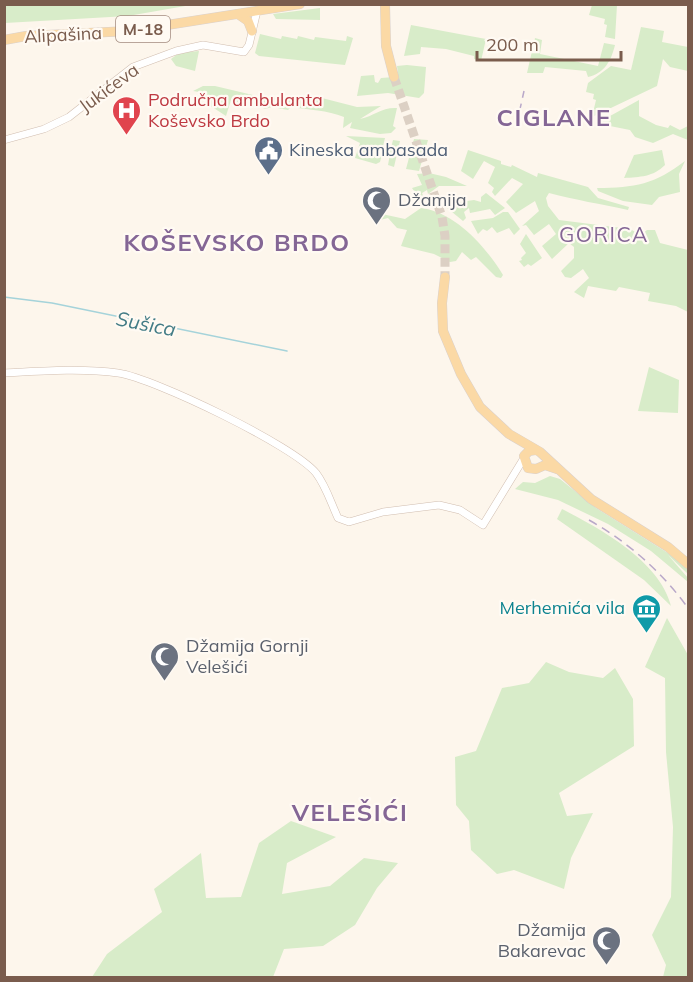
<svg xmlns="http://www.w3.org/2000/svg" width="693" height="982" font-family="Mulish,sans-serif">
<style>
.green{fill:#d8ecc9}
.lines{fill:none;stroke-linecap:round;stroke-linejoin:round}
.stream{stroke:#a5d3da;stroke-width:1.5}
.major-tunnel{stroke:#dcd0c4;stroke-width:9;stroke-dasharray:9 4.5;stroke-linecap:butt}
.minor-casing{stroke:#d1beb0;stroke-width:8}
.major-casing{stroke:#dad1cd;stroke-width:10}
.minor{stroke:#fff;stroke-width:7}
.major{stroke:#fbd9a5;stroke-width:9}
.rail{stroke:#b9a8c9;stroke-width:1.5;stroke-dasharray:9 6;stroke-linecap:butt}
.labels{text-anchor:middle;stroke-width:4.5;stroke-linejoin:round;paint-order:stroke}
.shield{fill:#fffaf3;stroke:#a28b7f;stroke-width:1.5}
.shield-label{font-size:16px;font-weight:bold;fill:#7a5c4d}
.street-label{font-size:18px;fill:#7a5c4d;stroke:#fffaf3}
.health-label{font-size:18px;fill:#be3a42;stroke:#fffaf3;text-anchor:start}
.service-label{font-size:18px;fill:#4e5e75;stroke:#fffaf3;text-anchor:start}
.worship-label{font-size:18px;fill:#5b616d;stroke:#fffaf3;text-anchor:start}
.culture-label{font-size:18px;fill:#0d838f;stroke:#fffaf3;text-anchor:end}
.water-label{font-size:20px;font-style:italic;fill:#437c86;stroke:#fffaf3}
.quarter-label{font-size:21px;letter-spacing:1.5px;fill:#846695;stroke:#fffaf3}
.district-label{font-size:24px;font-weight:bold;letter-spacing:1.5px;fill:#846695;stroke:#fffaf3}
</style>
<rect width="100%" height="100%" fill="#fdf6ec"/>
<g class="green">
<path d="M4,5L5,4L191,5L128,16L5,23Z"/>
<path d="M592,5H617L615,39L605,37L607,25L604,24L605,19L589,15Z"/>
<path d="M320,8V20L276,19L273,14Z"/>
<path d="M411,25L486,39L481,61L474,59V56L446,49L421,47L420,54L404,56Z"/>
<path d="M641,27L664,31L662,42L688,47V71L670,67L663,59L657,86L592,117L596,100L593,99L594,94L586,92L588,83L611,66L631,70Z"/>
<path d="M260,34L281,39L282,36L297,39L298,36L314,40L315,37L346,41L347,36L353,38L345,65L259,56L255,53Z"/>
<path d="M535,38L542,40L540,54L598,66L604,43L615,45C611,61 605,73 588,77L586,71L545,67L543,73H527Z"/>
<path d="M199,51L195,71L176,66L171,59L179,53Z"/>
<path d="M407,65L426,67L424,93L419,98L388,93L357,96L361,76L374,75L375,82L378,83L381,78L394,77L398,73L397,66Z"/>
<path d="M203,86H215L265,98L303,96L305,99L318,97L357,107L381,106L360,119C374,116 382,107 397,108L393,126L396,128L391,133L380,134L350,128L352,122L343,128L344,117C327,110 309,110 291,107L288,110L272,107L265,109L253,103L252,106L231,100L226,116L206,103L205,93L193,91Z"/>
<path d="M639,100V116L656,125L668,128L670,125L680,130L688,126V140L673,134L653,143L635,137L630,130L605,125L601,121Z"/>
<path d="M346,136L385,138L383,146L391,148L393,140L400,141L394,167L388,165L390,154L383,151L380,162L376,164L355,158L360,143Z"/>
<path d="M414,139L428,140L419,171L406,169Z"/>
<path d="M468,150L501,161V164L511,167L512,165L537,177L538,173L588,187L598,198L629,207L628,210C601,204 575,200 549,193L546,198L548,206L559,220L630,229L641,235L647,230H655L660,243L688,250V312L676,306L648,301L650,293L619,287L616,291L588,286L584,298L574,292L589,278L583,269L571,278L565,277L561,271L574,258V247L569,243L552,259L542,246L556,234L549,224L534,235L526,225L522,226L539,211L535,201L516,213L506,202L523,184L512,178L495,196L492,192L494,188L488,183L495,167L484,161L473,179L461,171Z"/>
<path d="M662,150L665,165C653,177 640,177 624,178L634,155Z"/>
<path d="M685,161L679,174L680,192L659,197L652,205L623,201L598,191L597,188C635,188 655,184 685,161Z"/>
<path d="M429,173L446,177L467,186H439L428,194L427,190L422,193L425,201H421L412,188L422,185L417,174Z"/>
<path d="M486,193L505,208L495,215L490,209L470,213L469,208L464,212L466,218L463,221L446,207V204L474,200L481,202V197Z"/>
<path d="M421,208C455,212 486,247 503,275L501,278L496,277L476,257L471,260L462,252L456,261L450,262L434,254L401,246L407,230L397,228L388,218L380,220L382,214L405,219Z"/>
<path d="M503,212H508L520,229L514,235L509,228L497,233L492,227L487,231L483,229L478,234L471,221L493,218Z"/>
<path d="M526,234L542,258L531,266L528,264L524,267L519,261L522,260L521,258L526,253L520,244Z"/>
<path d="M649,367L679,380L678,413L638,411Z"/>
<path d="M550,476L560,479L596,508L679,560L688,570V574L668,555L688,578V582L651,551L608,524L558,500L515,489L523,482L535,483Z"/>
<path d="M562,509C599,528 660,561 671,606L644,580L557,519Z"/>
<path d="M667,618L688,655V977H663L666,965L652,935L671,897L673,827L666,752L665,678L645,667Z"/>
<path d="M546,662L569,672L603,678L615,668L633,699L634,746L559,793L567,816L593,813L571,858L564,889L514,870L497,874L471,850L469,821L456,805L455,757L476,751L502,688L529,683Z"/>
<path d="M291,821L336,837L287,863L282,894L330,886L364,858L398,863L377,888L355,925L323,946L284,949L273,977H92L107,954L162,912L154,889L201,853L206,898L241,897L259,843Z"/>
</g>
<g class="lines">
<path class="stream" d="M4,297L52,303L287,351"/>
<path class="major-tunnel" d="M394,77L442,217L445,236V277"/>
<defs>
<g id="minor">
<path d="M4,140L44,129L69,117L133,67L176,51L203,45L244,52L249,45L257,11"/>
<path d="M4,373C41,371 82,368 118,373C154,378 294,446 316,473C326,486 331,503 338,518L349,522L383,512L439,505L460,510L483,525L524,458"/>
</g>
<g id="major">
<path d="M385,4L386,46L394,77"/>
<path d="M238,14L248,21L252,31"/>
<path d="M4,40L26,36L129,31L300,4"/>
<path d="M445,277L442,303L443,331L461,374L480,407L509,434L540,452L591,499L668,547L688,564"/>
<path d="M535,450L529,451L524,456L528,468L536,469L545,465L557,469"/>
</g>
</defs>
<use href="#minor" class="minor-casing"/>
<use href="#major" class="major-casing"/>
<use href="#minor" class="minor"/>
<use href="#major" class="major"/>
<g class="rail">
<path d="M516,127L524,91"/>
<path d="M589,520C628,542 662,572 688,608"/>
</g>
</g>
<defs>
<symbol id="hospital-pin" viewBox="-11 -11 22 30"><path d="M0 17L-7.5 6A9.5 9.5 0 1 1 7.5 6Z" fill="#e0444e" stroke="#fffaf3"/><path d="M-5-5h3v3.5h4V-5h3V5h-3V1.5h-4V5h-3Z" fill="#fff"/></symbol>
<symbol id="civic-pin" viewBox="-11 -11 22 30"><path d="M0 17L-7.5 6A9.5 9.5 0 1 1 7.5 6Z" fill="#5c6f8a" stroke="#fffaf3"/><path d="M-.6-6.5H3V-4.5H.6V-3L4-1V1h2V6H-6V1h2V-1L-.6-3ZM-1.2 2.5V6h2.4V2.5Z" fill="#fff"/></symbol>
<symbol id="mosque-pin" viewBox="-11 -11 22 30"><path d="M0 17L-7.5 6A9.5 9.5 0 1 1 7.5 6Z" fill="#6b7280" stroke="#fffaf3"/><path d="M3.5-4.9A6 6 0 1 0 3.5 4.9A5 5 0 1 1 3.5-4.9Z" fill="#fff"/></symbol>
<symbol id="museum-pin" viewBox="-11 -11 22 30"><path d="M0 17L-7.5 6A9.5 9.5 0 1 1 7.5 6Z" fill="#0f9aa8" stroke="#fffaf3"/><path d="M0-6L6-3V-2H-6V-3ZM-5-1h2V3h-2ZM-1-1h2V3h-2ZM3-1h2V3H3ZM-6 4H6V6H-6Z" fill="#fff"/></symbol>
</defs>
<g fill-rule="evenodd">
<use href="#hospital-pin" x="110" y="94" width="33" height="45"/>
<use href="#civic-pin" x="252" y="134" width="33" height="45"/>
<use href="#mosque-pin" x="360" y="184" width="33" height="45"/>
<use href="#museum-pin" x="630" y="592" width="33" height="45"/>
<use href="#mosque-pin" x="148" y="640" width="33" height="45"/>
<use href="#mosque-pin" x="590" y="924" width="33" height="45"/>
</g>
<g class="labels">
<rect class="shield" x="116" y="16" width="54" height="26" rx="4.5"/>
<g class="shield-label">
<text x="143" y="35">M-18</text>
</g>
<g class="street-label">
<text transform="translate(63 35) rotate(-3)" y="6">Alipašina</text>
<text transform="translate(109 88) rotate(-36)" y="6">Jukićeva</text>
</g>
<g class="health-label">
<text x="148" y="106">Područna ambulanta<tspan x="148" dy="21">Koševsko Brdo</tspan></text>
</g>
<g class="service-label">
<text x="289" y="156">Kineska ambasada</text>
</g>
<g class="worship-label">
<text x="398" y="206">Džamija</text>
<text x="186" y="652">Džamija Gornji<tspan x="186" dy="21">Velešići</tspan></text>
<text x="586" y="936" text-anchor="end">Džamija<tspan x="586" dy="21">Bakarevac</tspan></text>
</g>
<g class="culture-label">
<text x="625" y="614">Merhemića vila</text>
</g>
<g class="water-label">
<text transform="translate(146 324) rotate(11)" y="7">Sušica</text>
</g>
<g class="quarter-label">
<text x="604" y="242">GORICA</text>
</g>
<g class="district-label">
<text x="554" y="126">CIGLANE</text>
<text x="237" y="251">KOŠEVSKO BRDO</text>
<text x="350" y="821">VELEŠIĆI</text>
</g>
</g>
<rect width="693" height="982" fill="none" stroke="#7a5c4d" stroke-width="12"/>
<path d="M477 51v9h144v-9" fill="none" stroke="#7a5c4d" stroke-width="3"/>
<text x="486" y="51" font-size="18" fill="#7a5c4d" stroke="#fffaf3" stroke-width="4.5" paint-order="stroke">200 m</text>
</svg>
